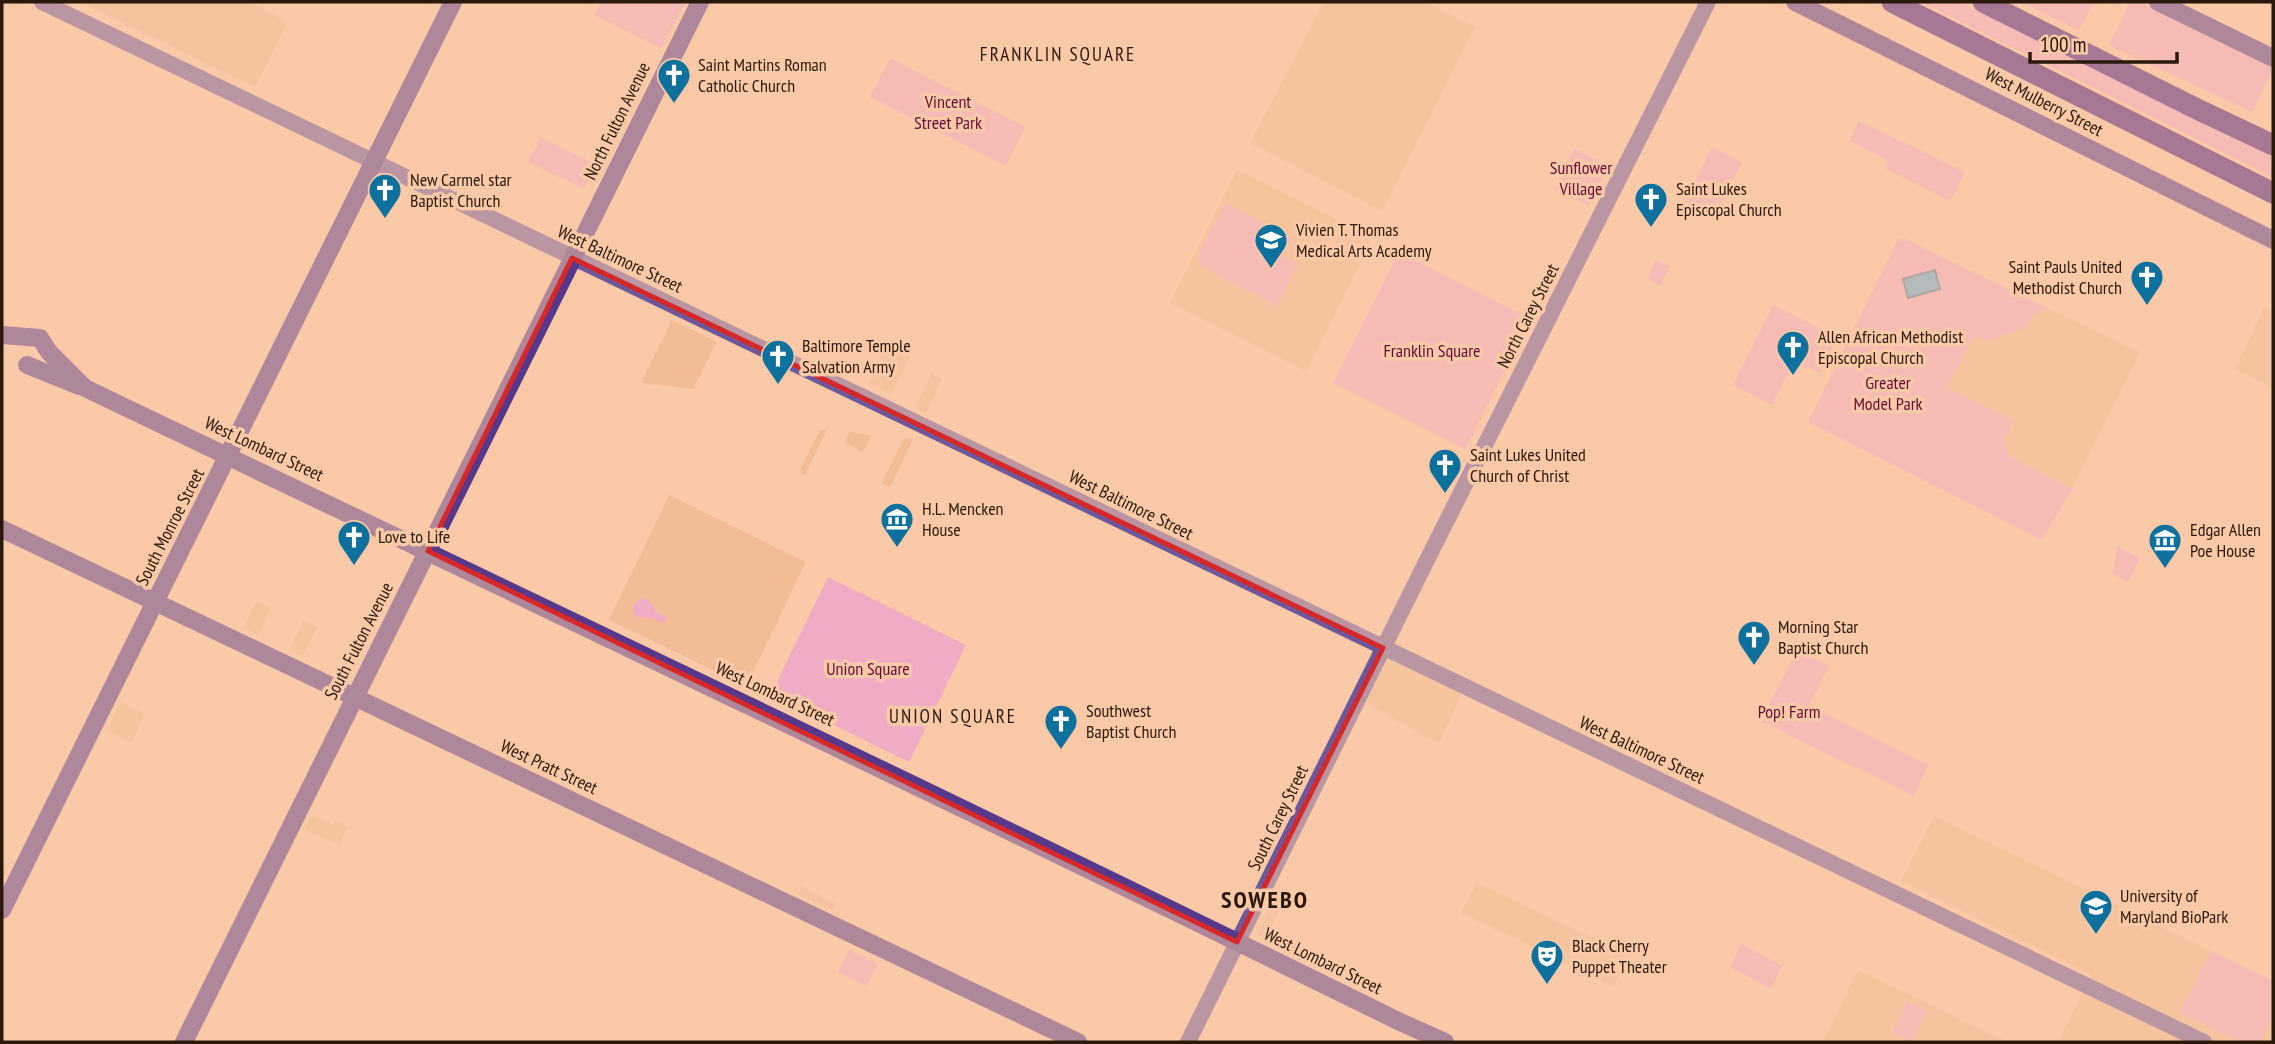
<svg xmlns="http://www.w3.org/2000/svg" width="2275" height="1044" font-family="'PT Sans Narrow',sans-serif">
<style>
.built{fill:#f2bc96}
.green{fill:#f1acc5}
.water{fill:#63acd6;stroke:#528099;stroke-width:2}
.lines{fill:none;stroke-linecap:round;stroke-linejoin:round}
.secondary{stroke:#6d589c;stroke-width:16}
.primary{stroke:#56398c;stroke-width:18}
.highway{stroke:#43187d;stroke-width:21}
.marked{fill:none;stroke:#d62828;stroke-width:5;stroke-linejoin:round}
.labels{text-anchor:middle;stroke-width:7;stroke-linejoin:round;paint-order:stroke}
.poi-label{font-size:18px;fill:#2a180b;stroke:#fac9a7;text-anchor:start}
.park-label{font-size:18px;fill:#640b38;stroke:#fac9a7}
.street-label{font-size:18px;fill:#2a180b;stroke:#fac9a7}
.neighbourhood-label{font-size:19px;letter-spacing:2px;fill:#2a180b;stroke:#fac9a7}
.district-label{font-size:24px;font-weight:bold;letter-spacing:2px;fill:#2a180b;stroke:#fac9a7}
</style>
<rect width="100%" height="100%" fill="#fac9a7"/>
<g class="built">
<path d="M79,2H249L288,22L255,87Z"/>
<path d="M1324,2H1425L1475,27L1382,211L1250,143Z"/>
<path d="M1237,170L1373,238L1306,371L1170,303Z"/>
<path d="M2264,308L2273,312V388L2235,369Z"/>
<path d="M2049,309L2140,352L2072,489L2009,456L2004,441L2014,421L1947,388L1974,336Z"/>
<path d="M672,320L717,342L693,389L641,383Z"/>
<path d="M887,346L910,357L891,395L868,383Z"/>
<path d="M932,374L942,379L926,413L915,408Z"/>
<path d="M820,430H827L805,475L799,472Z"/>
<path d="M849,432L871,435L863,452L845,443Z"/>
<path d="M904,438L913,439L890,487L882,483Z"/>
<path d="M669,495L806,562L746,686L609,620Z"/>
<path d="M257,601L271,608L258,635L243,628Z"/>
<path d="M304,620L317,627L303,656L289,650Z"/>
<path d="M1388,659L1462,694L1439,743L1366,704Z"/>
<path d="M121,702L145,714L131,743L107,731Z"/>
<path d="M312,815L334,825L337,821L348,827L339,845L305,829Z"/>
<path d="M1934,816L2273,981V1042H2058L2091,975L1901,881Z"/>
<path d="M1477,883L1629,955L1614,986L1461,913Z"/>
<path d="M801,886L836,904L833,911L798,894Z"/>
<path d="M1272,905L1280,909L1265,939L1257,935Z"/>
<path d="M1858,970L2008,1042H1823Z"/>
</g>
<g class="green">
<path d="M601,2H686L661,48L595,15Z"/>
<path d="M1921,2H1959L2273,155V177Z"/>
<path d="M2022,2H2094L2079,30Z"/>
<path d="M2140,2L2271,64L2272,72L2252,112L2109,45L2129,3Z"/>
<path d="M890,58L1025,127L1006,166L870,97Z"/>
<path d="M1859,121L1965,172L1951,201L1885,168L1888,160L1850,141Z"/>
<path d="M541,138L595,164L584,189L528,162Z"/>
<path d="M1712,147L1742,162L1714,219L1684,205Z"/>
<path d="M1574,149L1609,166L1589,206L1554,190Z"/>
<path d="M1225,203L1292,238L1283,256L1298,264L1277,306L1201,266L1198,255Z"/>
<path d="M1903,238L2049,309L2033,315L2027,327L1986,341L1974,336L1947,388L2014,421L2004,441L2009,456L2072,489L2042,540L1808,422L1897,242Z"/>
<path d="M1399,252L1531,319L1465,449L1333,383Z"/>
<path d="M1656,260L1670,266L1660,286L1647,280Z"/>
<path d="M1773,305L1837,337L1820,373L1794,361L1772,405L1733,385Z"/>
<path d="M2117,546L2140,558L2128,582L2113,574Z"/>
<path d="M828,577L966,645L909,762L771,694Z"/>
<path d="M645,598L650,601L656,612L667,617L665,622C658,623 658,619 651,618C644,617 641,620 634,614L633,609L636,601Z"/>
<path d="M1797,650L1829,666L1809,705L1928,765L1914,796L1761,721Z"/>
<path d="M1741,944L1782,966L1771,989L1730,967Z"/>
<path d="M849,950L878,964L866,986L838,972Z"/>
<path d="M2211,951L2273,981V1015L2260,1042H2241L2180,1013Z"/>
<path d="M1907,1001L1927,1011L1912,1042L1892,1033Z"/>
</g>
<path class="water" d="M1935,270L1940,289L1908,298L1903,279Z"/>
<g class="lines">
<g class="secondary">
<path d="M42,2L2204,1042"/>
<path d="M1188,1042L1426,562L1708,2"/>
</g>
<g class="primary">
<path d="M1795,2L2273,240"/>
<path d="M2158,2L2273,58"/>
<path d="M2,335L40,338L49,352L85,388C523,598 962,806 1398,1021L1445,1042"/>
<path d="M27,365L79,386"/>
<path d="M2,529L1078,1042"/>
<path d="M2,910L453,2"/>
<path d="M184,1042L700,2"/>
</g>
<g class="highway">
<path d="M1892,2L2273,193"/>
<path d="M1983,2L2197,109L2273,145"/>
</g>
</g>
<path d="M0 0H2275V1044H0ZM572,258L1383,648L1237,942L428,551Z" fill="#fac9a7" fill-opacity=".55" fill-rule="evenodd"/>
<path class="marked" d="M572,258L1383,648L1237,942L428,551Z"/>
<defs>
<symbol id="church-pin" viewBox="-11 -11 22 30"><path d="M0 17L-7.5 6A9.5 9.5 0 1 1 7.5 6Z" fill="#0d709d" stroke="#fac9a7"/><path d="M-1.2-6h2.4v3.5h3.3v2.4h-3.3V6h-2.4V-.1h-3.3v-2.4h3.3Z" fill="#fff"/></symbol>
<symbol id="school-pin" viewBox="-11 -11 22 30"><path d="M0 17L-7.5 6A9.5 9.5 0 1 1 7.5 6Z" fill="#0d709d" stroke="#fac9a7"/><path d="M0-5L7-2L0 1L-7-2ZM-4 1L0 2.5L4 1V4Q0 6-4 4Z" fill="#fff"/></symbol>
<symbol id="museum-pin" viewBox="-11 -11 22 30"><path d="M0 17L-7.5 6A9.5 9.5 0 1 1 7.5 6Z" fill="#0d709d" stroke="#fac9a7"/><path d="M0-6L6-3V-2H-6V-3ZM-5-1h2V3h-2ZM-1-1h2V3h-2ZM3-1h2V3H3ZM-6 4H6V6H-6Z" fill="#fff"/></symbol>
<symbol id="university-pin" viewBox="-11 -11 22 30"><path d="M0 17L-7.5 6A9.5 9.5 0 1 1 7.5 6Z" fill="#0d709d" stroke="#fac9a7"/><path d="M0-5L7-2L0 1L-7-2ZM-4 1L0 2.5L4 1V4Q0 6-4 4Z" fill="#fff"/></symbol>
<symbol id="theatre-pin" viewBox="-11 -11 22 30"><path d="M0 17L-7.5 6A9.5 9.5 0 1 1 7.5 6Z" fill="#0d709d" stroke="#fac9a7"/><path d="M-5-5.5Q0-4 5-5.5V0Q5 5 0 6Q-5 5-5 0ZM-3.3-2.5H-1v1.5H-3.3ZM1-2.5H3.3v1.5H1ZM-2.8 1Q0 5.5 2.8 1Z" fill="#fff"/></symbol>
</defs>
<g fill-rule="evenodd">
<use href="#church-pin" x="655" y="56" width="38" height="52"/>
<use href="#church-pin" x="366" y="171" width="38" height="52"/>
<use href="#church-pin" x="1632" y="180" width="38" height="52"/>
<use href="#school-pin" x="1252" y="221" width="38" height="52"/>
<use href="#church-pin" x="2128" y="258" width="38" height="52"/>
<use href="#church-pin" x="1774" y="328" width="38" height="52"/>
<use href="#church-pin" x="759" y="337" width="38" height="52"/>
<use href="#church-pin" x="1426" y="446" width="38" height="52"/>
<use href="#museum-pin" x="878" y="500" width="38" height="52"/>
<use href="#church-pin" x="335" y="518" width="38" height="52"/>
<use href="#museum-pin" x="2146" y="521" width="38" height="52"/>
<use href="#church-pin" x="1735" y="618" width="38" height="52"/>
<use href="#church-pin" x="1042" y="702" width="38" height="52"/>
<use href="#university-pin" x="2077" y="887" width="38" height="52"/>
<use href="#theatre-pin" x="1528" y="937" width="38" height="52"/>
</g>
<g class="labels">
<g class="poi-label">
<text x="698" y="71">Saint Martins Roman<tspan x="698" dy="21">Catholic Church</tspan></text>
<text x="410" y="186">New Carmel star<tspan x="410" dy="21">Baptist Church</tspan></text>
<text x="1676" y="195">Saint Lukes<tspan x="1676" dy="21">Episcopal Church</tspan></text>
<text x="1296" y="236">Vivien T. Thomas<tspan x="1296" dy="21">Medical Arts Academy</tspan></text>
<text x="2122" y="273" text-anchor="end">Saint Pauls United<tspan x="2122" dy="21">Methodist Church</tspan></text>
<text x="1818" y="343">Allen African Methodist<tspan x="1818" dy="21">Episcopal Church</tspan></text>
<text x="802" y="352">Baltimore Temple<tspan x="802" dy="21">Salvation Army</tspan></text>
<text x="1470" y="461">Saint Lukes United<tspan x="1470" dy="21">Church of Christ</tspan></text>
<text x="922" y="515">H.L. Mencken<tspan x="922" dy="21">House</tspan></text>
<text x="2190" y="536">Edgar Allen<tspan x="2190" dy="21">Poe House</tspan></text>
<text x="378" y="543">Love to Life</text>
<text x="1778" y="633">Morning Star<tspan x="1778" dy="21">Baptist Church</tspan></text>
<text x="1086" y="717">Southwest<tspan x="1086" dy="21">Baptist Church</tspan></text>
<text x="2120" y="902">University of<tspan x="2120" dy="21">Maryland BioPark</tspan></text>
<text x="1572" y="952">Black Cherry<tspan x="1572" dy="21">Puppet Theater</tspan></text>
</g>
<g class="park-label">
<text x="948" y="108">Vincent<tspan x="948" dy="21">Street Park</tspan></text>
<text x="1581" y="174">Sunflower<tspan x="1581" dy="21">Village</tspan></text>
<text x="1432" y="357">Franklin Square</text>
<text x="1888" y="389">Greater<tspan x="1888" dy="21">Model Park</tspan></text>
<text x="868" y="675">Union Square</text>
<text x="1789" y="718">Pop! Farm</text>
</g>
<g class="street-label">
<text transform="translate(2044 102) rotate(27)" y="6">West Mulberry Street</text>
<text transform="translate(617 121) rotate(-64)" y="6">North Fulton Avenue</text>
<text transform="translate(620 259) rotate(25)" y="6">West Baltimore Street</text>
<text transform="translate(1528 316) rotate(-63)" y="6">North Carey Street</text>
<text transform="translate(264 449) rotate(25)" y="6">West Lombard Street</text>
<text transform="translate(1131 505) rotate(26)" y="6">West Baltimore Street</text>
<text transform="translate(170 527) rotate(-63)" y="6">South Monroe Street</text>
<text transform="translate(359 641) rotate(-63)" y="6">South Fulton Avenue</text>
<text transform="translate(775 694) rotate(25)" y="6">West Lombard Street</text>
<text transform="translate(1642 750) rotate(25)" y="6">West Baltimore Street</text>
<text transform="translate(549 767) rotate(25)" y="6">West Pratt Street</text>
<text transform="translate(1278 818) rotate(-64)" y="6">South Carey Street</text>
<text transform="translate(1323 961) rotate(26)" y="6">West Lombard Street</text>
</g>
<g class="neighbourhood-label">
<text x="1058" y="61">FRANKLIN SQUARE</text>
<text x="953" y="723">UNION SQUARE</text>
</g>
<g class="district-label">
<text x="1265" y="908">SOWEBO</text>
</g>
</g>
<rect width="2275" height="1044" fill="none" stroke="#2a180b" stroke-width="7"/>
<path d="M2030 52v10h147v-10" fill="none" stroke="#2a180b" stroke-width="3.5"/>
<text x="2040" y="52" font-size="21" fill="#2a180b" stroke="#fac9a7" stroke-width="5" paint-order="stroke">100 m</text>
</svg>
